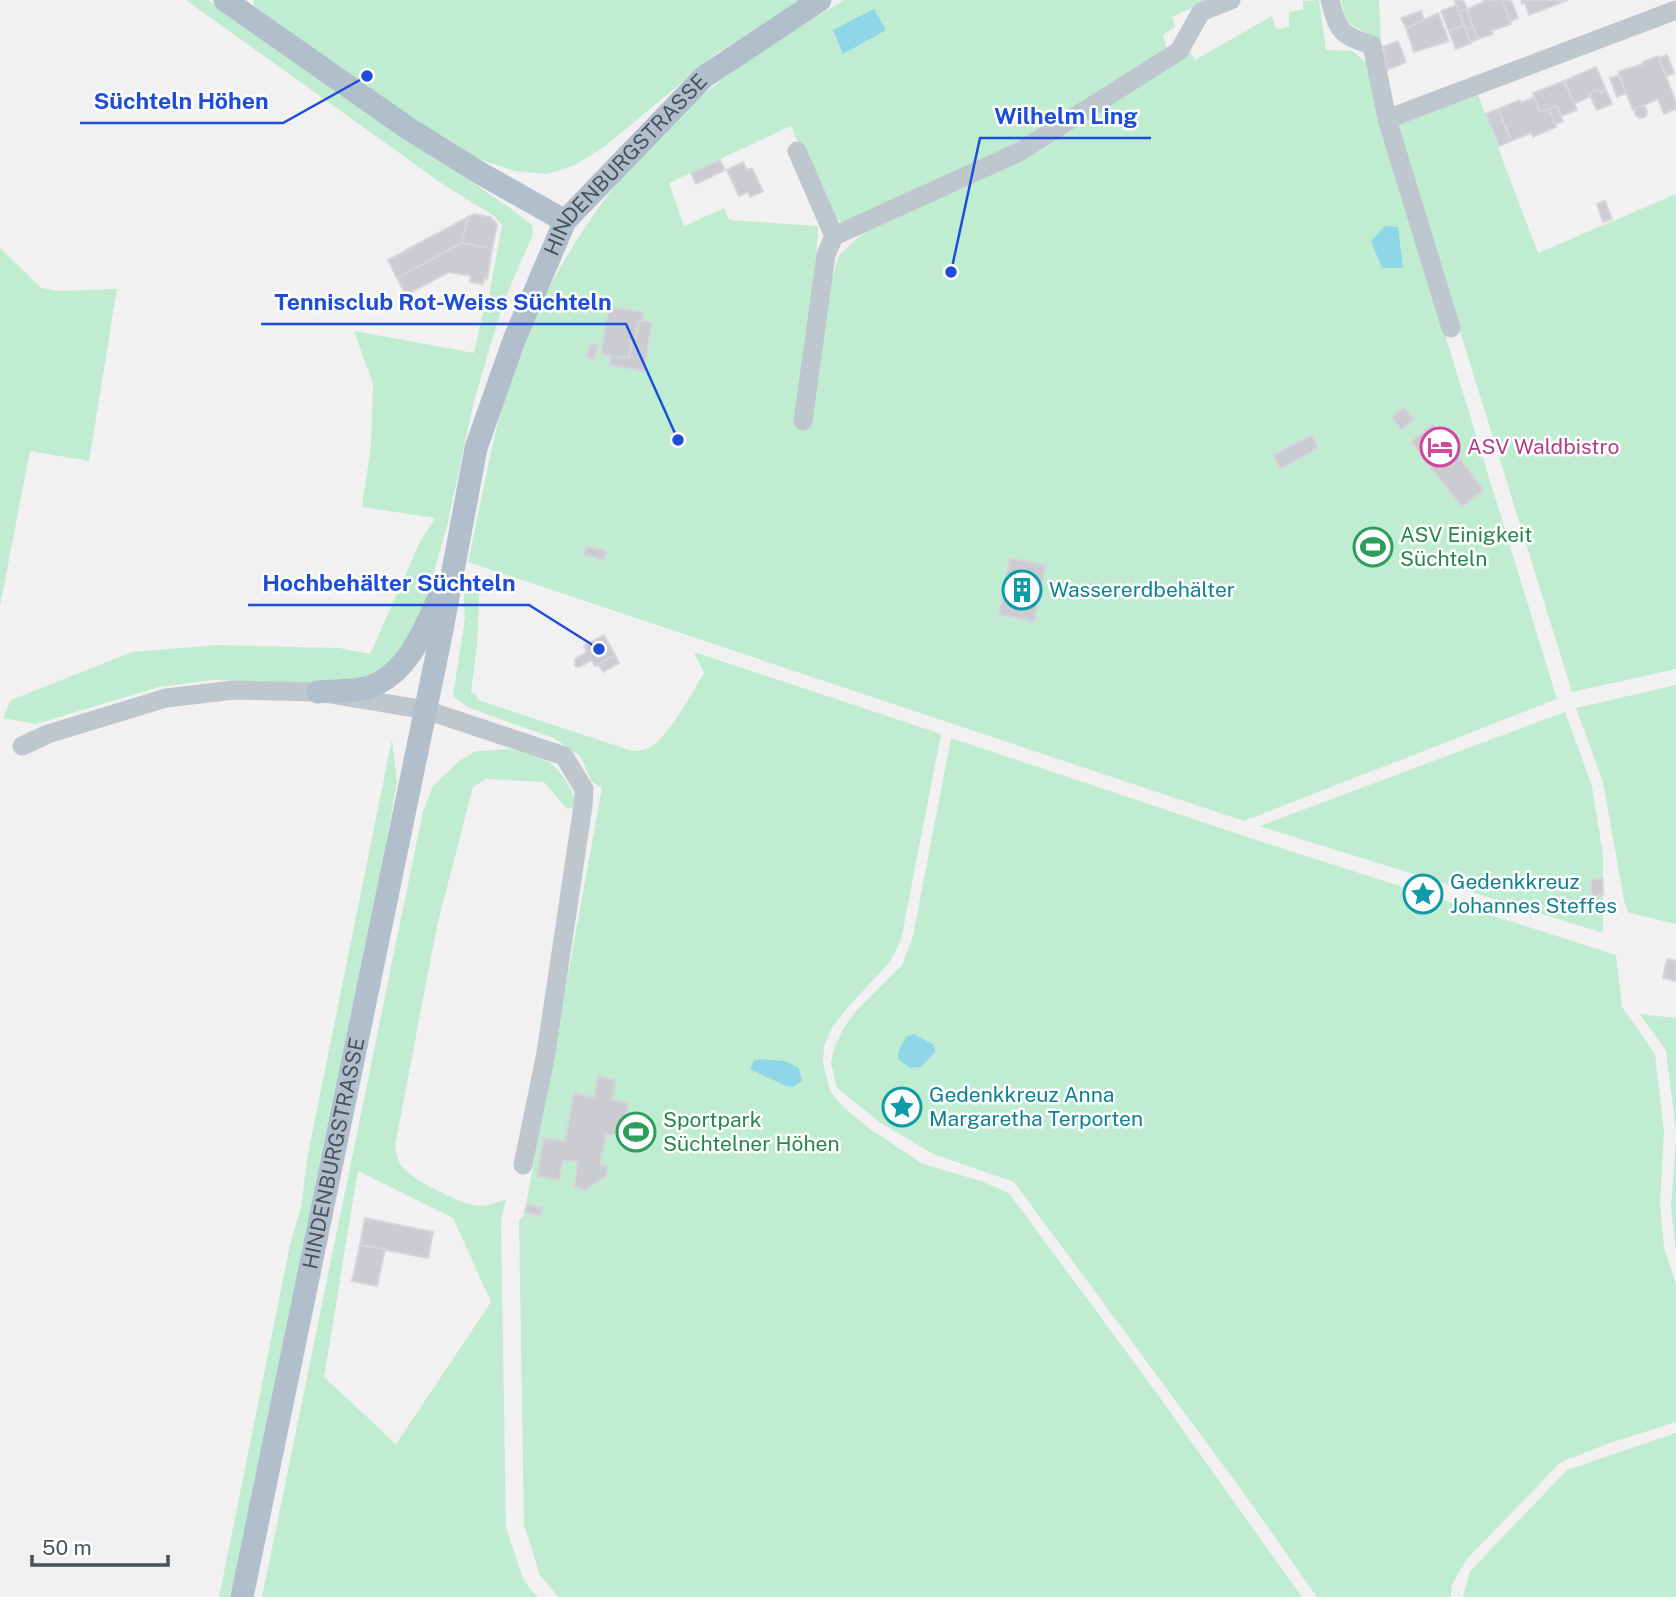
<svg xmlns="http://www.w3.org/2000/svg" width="1676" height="1597" font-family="'Public Sans',sans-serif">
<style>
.green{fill:#c0edd2;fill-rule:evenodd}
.water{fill:#8fd6e8}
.building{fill:#caccd2;stroke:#d4d6db;stroke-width:2}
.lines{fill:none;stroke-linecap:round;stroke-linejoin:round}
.minor{stroke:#bec7ce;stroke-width:19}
.major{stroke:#b1bfcd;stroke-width:23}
.labels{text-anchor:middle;stroke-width:5;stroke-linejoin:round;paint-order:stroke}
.street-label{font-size:21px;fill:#48535c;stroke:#fff}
.hotel-label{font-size:21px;fill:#b23c85;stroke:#fff;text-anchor:start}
.leisure-label{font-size:21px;fill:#27864d;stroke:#fff;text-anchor:start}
.culture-label{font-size:21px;fill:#0d838f;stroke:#fff;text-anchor:start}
.leader{fill:none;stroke:#1d4ed8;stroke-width:2.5}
.callout-dot{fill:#1d4ed8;stroke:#fff;stroke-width:2.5}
.callout-label{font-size:23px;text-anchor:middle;font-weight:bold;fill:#1d4ed8;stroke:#fff;stroke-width:5;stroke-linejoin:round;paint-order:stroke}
</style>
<rect width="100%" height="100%" fill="#f2f0f0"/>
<g class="green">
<path d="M186,0H208L514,211L532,225L533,234L504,301L486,360L473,405L447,526L419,623L383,672L341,684L212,680L159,687L36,724L3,718L11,700L132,652L217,645L339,648L370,654L421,540L435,518L362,507L371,445L373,384L354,331L474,353L483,312H486L502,225L494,216L441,183Z"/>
<path d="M253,0H803L716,54L604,147L573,166L547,174L515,171L481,160L437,137L255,7Z"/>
<path d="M844,0H1210L1172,17L1175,27L1163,35L1167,51L1062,120L956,176L842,222L830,215L791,126L669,183L684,226L724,208L729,220L818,226L816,262L827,295L839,255L859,237L880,222L1189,49L1195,60L1272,16L1276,29L1289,27V12L1303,9V1L1319,0L1326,50L1353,51L1368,64L1382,129L1557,699L1244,821L468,562C484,489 496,411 524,341C555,266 604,192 660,134C685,109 713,86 741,65C773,41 810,21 844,0Z"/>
<path d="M1341,0H1379L1381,41L1347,22Z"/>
<path d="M1478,95L1538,253L1676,194V669L1572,692L1396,125Z"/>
<path d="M0,248L41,288L60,291L117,289L89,461L30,451L0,606Z"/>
<path d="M466,576L480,580L477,645L471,692L476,694L478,700L632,751C640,750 647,750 653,745C671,733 692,692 704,673L694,652L941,734L901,940L889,963L848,1007L833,1026L824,1046L823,1063L830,1091L843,1107L870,1129L923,1164L981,1181L1009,1193L1156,1392L1302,1597H558L540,1575L524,1525L519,1220L524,1216L602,788L592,782L580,756L554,738L469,708L453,696L465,618L463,585Z"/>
<path d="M1676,685V924L1629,913L1624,901L1603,782L1576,708Z"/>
<path d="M1565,712L1592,786L1603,855V933L1259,826Z"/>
<path d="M951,738L1253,839L1616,955L1622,1007L1655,1054L1664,1131L1660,1204L1664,1247L1676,1284V1422L1607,1444L1561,1462L1466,1560L1452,1585L1451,1597H1317L1240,1488L1014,1182L933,1154L881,1123L837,1088L831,1063L834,1048L842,1031L854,1013L902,965L913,936Z"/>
<path d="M392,739L397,782L382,867L231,1597H219L290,1245L301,1207L308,1154Z"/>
<path d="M510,749C537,756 550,756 566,781C572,791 575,796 574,807L567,809L544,782L486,779L473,787L437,926L395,1146C396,1151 397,1158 399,1162C405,1177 457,1202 474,1205C485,1207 495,1204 506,1199L501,1221L506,1528L524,1581L537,1597H262L423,811L433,786L460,760L476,751ZM358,1171L453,1218L491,1302L396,1444L324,1377Z"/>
<path d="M1640,1014L1676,1018V1130L1666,1051Z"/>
<path d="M1676,1138V1252L1671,1208Z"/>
<path d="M1676,1433V1597H1463L1470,1571L1567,1470Z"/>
</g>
<g class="water">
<path d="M874,9L886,30L843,54L833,30Z"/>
<path d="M1385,226L1398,227L1403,268H1382L1371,241Z"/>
<path d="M914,1034L934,1045L935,1052L921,1067L910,1068L898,1059V1052L906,1037Z"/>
<path d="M760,1059L785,1061L799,1068L802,1081L793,1087L786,1086L750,1069L754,1061Z"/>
</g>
<g class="building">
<path d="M1463,0L1467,9L1459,12L1455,1Z"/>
<path d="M1483,0H1502L1511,24L1491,31L1493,34L1478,39L1467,9L1484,2Z"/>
<path d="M1502,0H1511L1518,18L1510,21Z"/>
<path d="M1521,0H1568L1529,15L1525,3L1522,4Z"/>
<path d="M1457,5L1464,26L1449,31L1441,11Z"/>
<path d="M1467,9L1473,27L1466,30L1459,12Z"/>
<path d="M1421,11L1424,21L1406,28L1401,18Z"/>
<path d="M1438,13L1449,41L1414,52L1406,28Z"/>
<path d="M1464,26L1471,43L1456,49L1449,31Z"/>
<path d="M1473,27L1478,39L1471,42L1466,30Z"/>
<path d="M1398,41L1406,62L1387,70L1383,47Z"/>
<path d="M1667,55L1674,73L1666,76L1659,58Z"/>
<path d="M1658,56L1676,103V109L1664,114L1658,99L1633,110L1618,72L1643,64V62Z"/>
<path d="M1596,67L1606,90L1599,93L1597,90L1589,93L1591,96L1574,104L1564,81Z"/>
<path d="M1619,75L1626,93L1617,97L1610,78Z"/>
<path d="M1564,81L1577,110L1561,116L1557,106L1540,112L1533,93Z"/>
<path d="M1597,90L1599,93L1606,90L1612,104L1597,110L1589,93Z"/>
<path d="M1534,97L1540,112L1549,109L1556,127L1533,137L1531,133L1511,141L1498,109L1520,100L1521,103Z"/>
<circle cx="1641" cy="112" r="6"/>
<path d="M1557,106L1563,121L1555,124L1549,109Z"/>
<path d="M1498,109L1511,141L1499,146L1486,114Z"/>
<path d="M720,160L725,170L696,184L691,173Z"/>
<path d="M743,162L747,170L752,168L763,191L750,197L748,192L739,196L727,170Z"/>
<path d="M1605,201L1612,219L1603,222L1597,204Z"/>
<path d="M474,214L490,217L497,224L492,249L462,243L468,217Z"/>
<path d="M468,217L462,243L397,278L388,260Z"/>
<path d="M462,243L492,249L487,279L484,278L483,284L470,282L471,276L449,272L406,295L397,278Z"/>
<path d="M609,307L643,312L642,320H639L636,338H632L629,358L601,354Z"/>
<path d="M639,320L652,322L644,371L609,365L611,356L629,358L632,338H636Z"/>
<path d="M591,343L598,345L594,360L587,358Z"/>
<path d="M1404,407L1414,420L1401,430L1392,417Z"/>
<path d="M1433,424L1484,490L1462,507L1411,442Z"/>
<path d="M1312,435L1318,448L1280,469L1273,455Z"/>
<path d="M586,546L607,551L604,560L584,555Z"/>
<path d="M1010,558L1046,565L1034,622L999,614Z"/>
<path d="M604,635L615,655L595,666L592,660L579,667L575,666V659L587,652L584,646Z"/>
<path d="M615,655L619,663L603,672L598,664Z"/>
<path d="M1591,879H1603V895H1598V899H1591Z"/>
<path d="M1667,959L1676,961V981L1663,978Z"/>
<path d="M598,1076L616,1080L612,1100L628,1103L622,1137L606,1134L600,1165L608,1167L606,1176L586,1190L574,1187L578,1162L563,1160L559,1180L537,1176L544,1138L565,1141L574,1093L594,1097Z"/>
<path d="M527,1204L543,1208L541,1216L525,1212Z"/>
<path d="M365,1218L433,1232L428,1258L360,1245Z"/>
<path d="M360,1245L385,1249L377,1286L352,1281Z"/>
</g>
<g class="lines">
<g class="minor">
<path d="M1330,0C1338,32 1341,35 1372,45L1387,119L1451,328"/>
<path d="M1387,119L1676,10"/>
<path d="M797,151L834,236"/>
<path d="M803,421L826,255L834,236L1019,152L1179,51L1201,12L1231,0"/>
<path d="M22,746L48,734L166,698L234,690L318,692L426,710L564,756L584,789L583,806L546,1053L523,1165"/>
</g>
<g class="major">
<path d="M225,0L409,129L480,173L565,221"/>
<path d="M318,692C333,690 359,692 372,686C410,671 425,627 441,593"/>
<path id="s1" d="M242,1597L440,640L476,448L514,340L565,221L704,77L820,0"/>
</g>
</g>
<defs>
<symbol id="hotel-ring" viewBox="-11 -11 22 22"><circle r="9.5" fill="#fff" stroke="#d1479c" stroke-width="1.5"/><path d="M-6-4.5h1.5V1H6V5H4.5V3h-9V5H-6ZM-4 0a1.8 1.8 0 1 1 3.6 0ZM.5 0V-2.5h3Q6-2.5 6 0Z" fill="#d1479c"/></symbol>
<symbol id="stadium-ring" viewBox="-11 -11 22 22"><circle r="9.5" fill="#fff" stroke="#2e9e5b" stroke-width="1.5"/><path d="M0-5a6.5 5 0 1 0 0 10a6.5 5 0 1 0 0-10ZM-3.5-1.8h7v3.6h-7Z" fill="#2e9e5b"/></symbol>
<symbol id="building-ring" viewBox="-11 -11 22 22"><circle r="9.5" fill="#fff" stroke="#0f9aa8" stroke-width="1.5"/><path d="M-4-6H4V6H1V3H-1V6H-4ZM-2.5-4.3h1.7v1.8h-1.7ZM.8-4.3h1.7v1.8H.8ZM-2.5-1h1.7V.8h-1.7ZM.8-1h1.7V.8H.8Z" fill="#0f9aa8"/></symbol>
<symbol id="sight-ring" viewBox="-11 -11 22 22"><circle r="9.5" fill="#fff" stroke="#0f9aa8" stroke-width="1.5"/><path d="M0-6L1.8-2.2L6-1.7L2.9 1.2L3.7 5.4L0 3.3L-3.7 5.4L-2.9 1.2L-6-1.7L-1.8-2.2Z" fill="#0f9aa8"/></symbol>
</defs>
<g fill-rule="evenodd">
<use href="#hotel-ring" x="1418" y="425" width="44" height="44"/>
<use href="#stadium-ring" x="1351" y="525" width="44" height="44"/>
<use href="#building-ring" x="1000" y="568" width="44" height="44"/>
<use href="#sight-ring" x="1401" y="872" width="44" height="44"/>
<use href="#sight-ring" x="880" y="1085" width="44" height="44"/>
<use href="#stadium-ring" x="614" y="1110" width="44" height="44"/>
</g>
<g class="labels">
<g class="street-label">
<text dy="7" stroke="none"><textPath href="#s1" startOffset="1498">HINDENBURGSTRASSE</textPath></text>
<text dy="7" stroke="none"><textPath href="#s1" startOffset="453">HINDENBURGSTRASSE</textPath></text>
</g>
<g class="hotel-label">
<text x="1467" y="454">ASV Waldbistro</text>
</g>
<g class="leisure-label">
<text x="1400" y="542">ASV Einigkeit<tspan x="1400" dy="24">Süchteln</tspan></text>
<text x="663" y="1127">Sportpark<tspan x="663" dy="24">Süchtelner Höhen</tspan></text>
</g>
<g class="culture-label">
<text x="1049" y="597">Wassererdbehälter</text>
<text x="1450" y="889">Gedenkkreuz<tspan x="1450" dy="24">Johannes Steffes</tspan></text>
<text x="929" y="1102">Gedenkkreuz Anna<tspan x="929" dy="24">Margaretha Terporten</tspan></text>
</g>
</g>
<path class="leader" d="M367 76L283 123H80M951 272L980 138H1151M678 440L626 324H261M599 649L529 605H248"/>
<g class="callout-dot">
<circle cx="367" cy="76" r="7"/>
<circle cx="951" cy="272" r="7"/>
<circle cx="678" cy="440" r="7"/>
<circle cx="599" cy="649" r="7"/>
</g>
<g class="callout-label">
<text x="181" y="109">Süchteln Höhen</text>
<text x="1066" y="124">Wilhelm Ling</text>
<text x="443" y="310">Tennisclub Rot-Weiss Süchteln</text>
<text x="389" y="591">Hochbehälter Süchteln</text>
</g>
<path d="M32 1555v10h136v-10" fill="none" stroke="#48535c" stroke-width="3.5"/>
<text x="42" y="1555" font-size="21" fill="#48535c" stroke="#ffffff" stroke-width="5" paint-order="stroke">50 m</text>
</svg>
